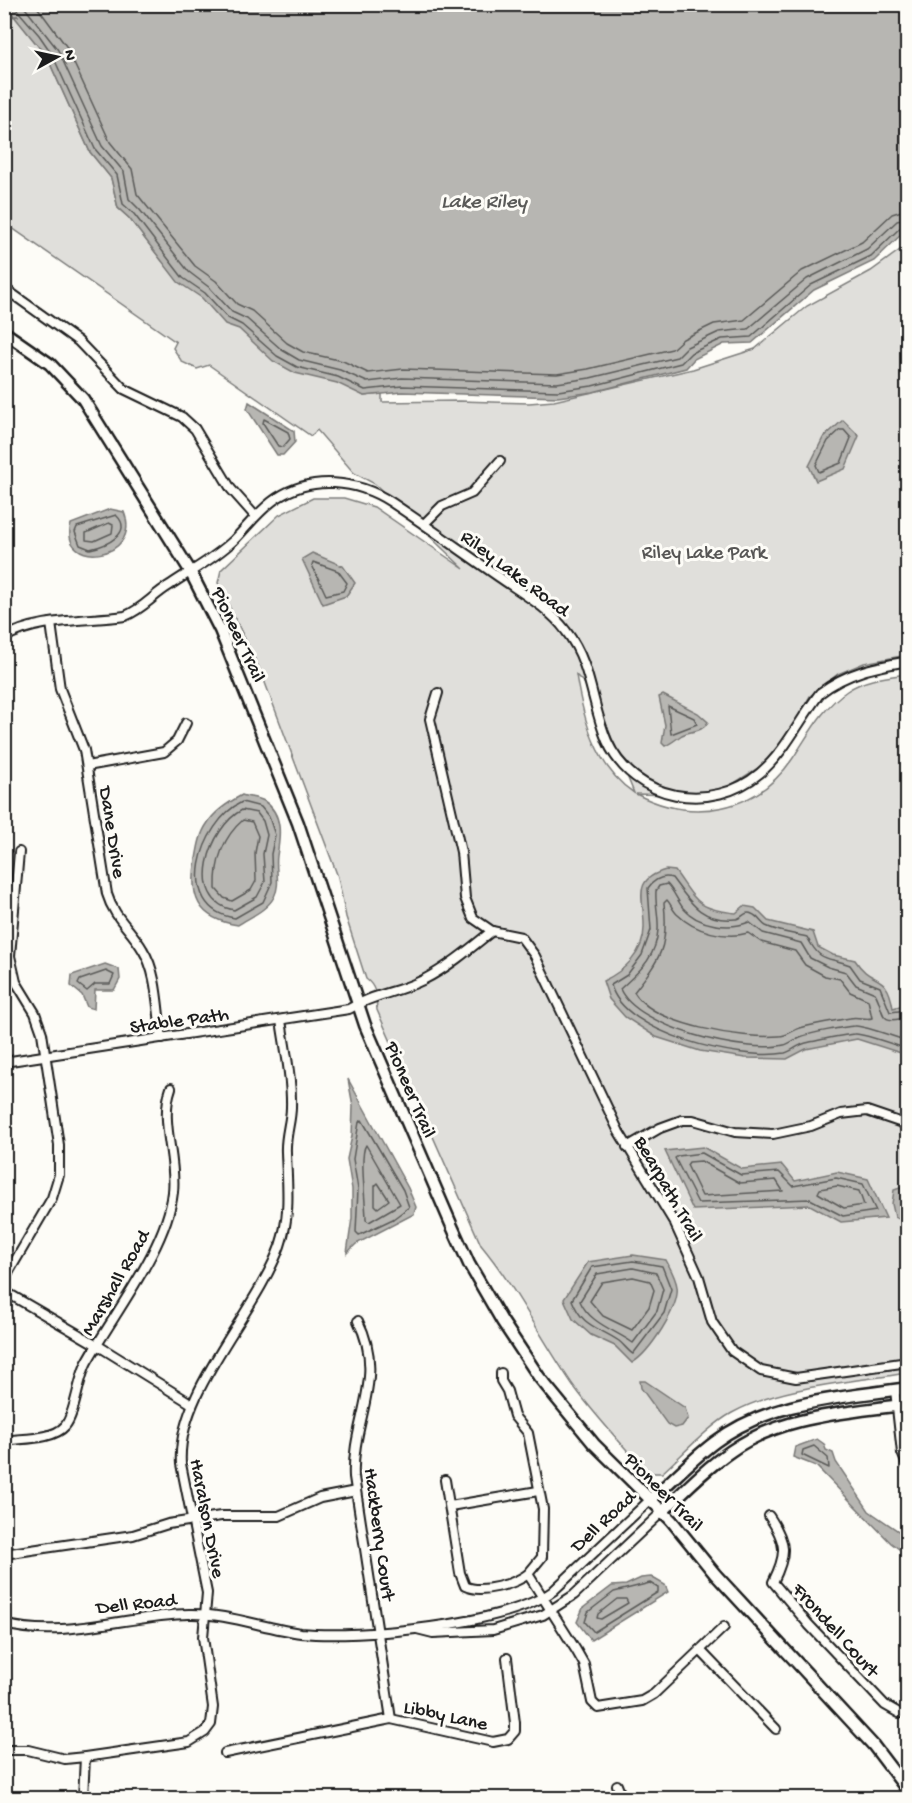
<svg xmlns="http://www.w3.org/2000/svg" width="912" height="1803" font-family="'Gochi Hand',sans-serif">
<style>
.green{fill:#e0dfdb;stroke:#7e7e7c;stroke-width:1.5;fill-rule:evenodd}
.water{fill:#b7b6b2;stroke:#797876;stroke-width:1.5}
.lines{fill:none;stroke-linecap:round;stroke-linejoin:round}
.shore{stroke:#5a5a58;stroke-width:1.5}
.stream{stroke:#797876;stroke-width:2}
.minor-casing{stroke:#1c1c1c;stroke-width:12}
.major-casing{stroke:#1c1c1c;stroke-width:15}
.minor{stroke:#fdfcf7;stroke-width:8}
.major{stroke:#fdfcf7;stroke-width:10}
.labels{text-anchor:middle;stroke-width:6;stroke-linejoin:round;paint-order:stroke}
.park-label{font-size:20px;fill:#575655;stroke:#fdfcf7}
.street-label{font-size:20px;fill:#1c1c1c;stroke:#fdfcf7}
.water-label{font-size:21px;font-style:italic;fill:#5a5a58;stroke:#fdfcf7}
</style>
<rect width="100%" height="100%" fill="#fdfcf7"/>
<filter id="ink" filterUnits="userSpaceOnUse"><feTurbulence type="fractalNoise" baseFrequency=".0167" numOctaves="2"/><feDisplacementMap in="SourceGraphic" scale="12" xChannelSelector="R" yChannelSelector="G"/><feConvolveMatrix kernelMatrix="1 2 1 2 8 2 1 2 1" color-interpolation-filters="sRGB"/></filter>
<g filter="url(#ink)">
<path class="green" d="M5,4L47,57L90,152L111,178L118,208L129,218L162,261L364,396L382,394V402L460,401L529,403L554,401L693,369L755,349L807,306L871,271L907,245V655L864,663L838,674L810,696L775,757L714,796L636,794C692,823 756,813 793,758C809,734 822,708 847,691C864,679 887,677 907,674V1373C853,1382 780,1386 732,1413C710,1425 682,1455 662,1473H647C623,1445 597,1418 575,1388C542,1341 518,1290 481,1245L377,1010C376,998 377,987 366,979L346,917L338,877L261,672L218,583L221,570L279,515L313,498H344L374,507L464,569L375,484L354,473L317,430L311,436L209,365L197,369L182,362L173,348L176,342L5,223ZM576,675L593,692L634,793C596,768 583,718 576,675Z"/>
<g class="water">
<path d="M5,5H907V229L874,261L814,290L752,343L724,344L694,359L686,368L593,392L558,397L402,392L364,396L337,383L295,373L273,361L239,329L225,324L202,298L178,282L129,218L118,208L111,178L90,152L47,57Z"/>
<path d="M249,402L294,431L295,442L283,455H277L247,409Z"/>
<path d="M843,420L859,436L845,469L816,481L809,466L823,438Z"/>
<path d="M110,509L124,512C143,560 59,571 71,524Z"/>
<path d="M312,553L343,566L355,583L346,596L323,604L302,559Z"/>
<path d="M663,695L698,713L708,722C702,733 691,730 682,735C676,739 672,743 665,746L662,743L665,725L659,697Z"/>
<path d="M242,795C248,797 259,798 264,801C284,814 280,838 277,856C275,870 281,884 274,897C267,910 250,917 238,925C197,919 189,896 196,859C198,847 200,834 207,824C214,812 229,802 242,795Z"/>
<path d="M666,870L675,871C697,901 696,909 736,913L744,906L755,908L768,921L813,932L818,947L833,955L855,960C872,987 887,970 893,1008L907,1004V1055L857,1039L806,1049L787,1059L745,1058L700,1051L656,1037L625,1017L609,999L603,981C624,971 644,953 644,928C645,900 630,880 666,870Z"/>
<path d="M105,964L119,969L120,979L114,990H95L94,1009L87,1007L82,995L71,986L72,975Z"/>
<path d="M348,1079L408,1188L416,1207L414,1214L356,1244L347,1253L352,1218V1189L347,1159L352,1136L353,1106Z"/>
<path d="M703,1147L742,1169L782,1165L795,1181L837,1172L868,1179L886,1218L841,1222L810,1205L693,1210L665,1151Z"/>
<path d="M900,1188L907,1189V1223L895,1217L892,1204L894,1190Z"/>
<path d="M633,1255L666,1260C670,1268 676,1278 677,1287C680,1307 649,1353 632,1363L615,1346L591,1335L573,1319L564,1299L588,1262Z"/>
<path d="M640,1381H645L685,1408L688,1418L682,1426L674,1428L667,1424L641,1388Z"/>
<path d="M817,1439L824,1444L826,1450L833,1453L836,1462L869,1511L907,1537V1555L891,1543L816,1466L793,1457L795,1447Z"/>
<path d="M651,1577L665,1585L668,1592L591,1640L577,1622L583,1608L612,1586L626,1585L641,1578Z"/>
</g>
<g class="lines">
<g class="shore">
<path d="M12,4L39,35L52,54L95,149L117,175L123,204L134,214L183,278L205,293L228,318L242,325L277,356L297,367L338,377L365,390L402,386L558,391L592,386L681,363L691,353L722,339L751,337L811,285L871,256L901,227L908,226"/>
<path d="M22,4L58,50L102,146L124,172L129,199L140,210L189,272L210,288L232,312L247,319L282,350L299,360L340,370L367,382L402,378L557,383L590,378L677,357L687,347L719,332L748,329L807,279L867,249L897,221L908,218"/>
<path d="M35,4L66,46L110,142L132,169L137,194L195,266L216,281L237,304L252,311L287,343L303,352L343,361L368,373L403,369L557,374L588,369L672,349L683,339L714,324L744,320L802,271L862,242L892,214L908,209"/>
<path d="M264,419L288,432L290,439L283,447L278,446L263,423Z"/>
<path d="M840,430H844L851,438L841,463L819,472L816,465L828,441Z"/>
<path d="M116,515C135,533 105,546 90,549L80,545L75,532L77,527Z"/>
<path d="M109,523L113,525L112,533L94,541L86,540V533Z"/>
<path d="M313,562L338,571L347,583L343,591L326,595L312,565Z"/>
<path d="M668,706L694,718L697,724L671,734Z"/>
<path d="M242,802L261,807L269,817L275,835L271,854L272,882L263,902L235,918C173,909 200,822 242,802Z"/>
<path d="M242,810L257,813L263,821L267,835L263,854L265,882L257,897L234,910C185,901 209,827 242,810Z"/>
<path d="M243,820L252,822L258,836L255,853L256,881L251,890L232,901L224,898L216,889C215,861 222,838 243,820Z"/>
<path d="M667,900C671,904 673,911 678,915C695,932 726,939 748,933L761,942L795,951L805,965L825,976L840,979L850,992L868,1000L872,1018C865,1020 858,1016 850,1018C834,1021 816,1023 800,1028C793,1030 787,1036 779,1036C743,1039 654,1026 634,992C660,959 669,947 664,903Z"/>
<path d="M106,971L114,975L110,984H95L87,991L78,984L80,980Z"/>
<path d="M908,1010L890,1012L880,987L860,979L850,965C825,956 821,963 807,937C794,934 778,932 766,926C761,923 758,916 752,914C745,910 742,919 735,919C701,922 690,902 672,878C662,875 654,880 648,888L651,930L642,955L627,975L611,985C623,1034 741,1061 785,1053C792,1051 798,1045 806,1043C821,1040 840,1035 855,1034C863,1033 897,1046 908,1049"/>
<path d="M908,1017C876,1026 886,1012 875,993L856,985L846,972L828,967L810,958L801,943L763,933L749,922C730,930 698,926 683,908C677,900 674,891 667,884L659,886L656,891C655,904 659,917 658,930C656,959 638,972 620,989C637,1028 746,1054 784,1045C789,1044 795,1039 800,1037C811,1033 842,1027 855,1026C863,1025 897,1038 908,1041"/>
<path d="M362,1120L403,1190L409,1207L393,1219L359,1235L356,1232L358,1189L353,1159L359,1122Z"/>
<path d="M366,1145L400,1204L369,1222L366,1220C366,1204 359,1154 366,1145Z"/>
<path d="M702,1153L741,1175L779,1172L793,1186L836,1178L863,1184L876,1211L843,1216L810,1199L698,1203L675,1158L678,1156Z"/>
<path d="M701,1161L740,1183L776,1180L783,1191L702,1196L687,1165L689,1162Z"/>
<path d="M378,1183L389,1200L378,1208L375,1205V1186Z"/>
<path d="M837,1186L859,1191L864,1205L844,1208L818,1193L820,1189Z"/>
<path d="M633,1261L662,1266L671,1289L664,1313L633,1354C628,1351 624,1345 619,1341C597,1326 583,1328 572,1300L592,1267Z"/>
<path d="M633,1268L656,1273L663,1289L657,1311L633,1343C615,1330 589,1323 580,1301L597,1274Z"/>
<path d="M633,1277L650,1281L654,1290L649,1307L632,1330L603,1316L590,1301L602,1282Z"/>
<path d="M814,1446L828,1458L829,1468L802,1455L803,1450Z"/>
<path d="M650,1583L658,1588V1592L594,1632L585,1622L588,1612L614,1592Z"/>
<path d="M617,1599H626L628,1603L601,1619L597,1618L598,1614Z"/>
</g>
<path class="stream" d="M4,17L18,16"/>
<defs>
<g id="minor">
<path d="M4,288L78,341L124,389L182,417L195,429L231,489L255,516"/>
<path d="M424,524L442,506L472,493L500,461"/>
<path d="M51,623L60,689L84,750L107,894C114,918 131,929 143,950C158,974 157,1010 162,1038"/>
<path d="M4,638C35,618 88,621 125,616C143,609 153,595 170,585C192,570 214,559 234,540C248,526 260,509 277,498C312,475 357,480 391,502C427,526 463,552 499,577C522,593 549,608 566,631C592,664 591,704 607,741C634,801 712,814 760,773C785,752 800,719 820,693C847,672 875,667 908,661"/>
<path d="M438,693L430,719L461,852L465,898L473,918L492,931"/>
<path d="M87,766L164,752L177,741L186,723"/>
<path d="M4,1062L349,1009C373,994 397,993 423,980C447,968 471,948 492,931L521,937L535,956L619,1132L675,1224L699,1277L712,1322L732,1351L761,1371L796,1378L908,1362"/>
<path d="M627,1147L660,1128L682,1120H693L735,1132L773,1134L811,1126L841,1114L867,1111L908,1125"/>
<path d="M4,1280L52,1198L59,1175V1145L42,1033L35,1013L16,982L10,956L19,852"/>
<path d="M4,1291L97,1345L192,1404"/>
<path d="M358,1321C387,1378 351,1421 354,1477L391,1719"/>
<path d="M501,1373V1381L507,1391L514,1416L528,1433L543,1509L542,1557L528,1574L576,1650L584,1664L592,1702L598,1708L642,1701L654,1694L724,1627"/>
<path d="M895,1390L902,1453L908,1467"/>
<path d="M4,1441C22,1438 53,1440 65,1426C75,1415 78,1379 87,1362C114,1313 167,1247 173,1192C177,1157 159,1122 171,1088"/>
<path d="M445,1480L460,1573L465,1586C481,1594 515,1584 528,1574"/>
<path d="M450,1506L538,1491"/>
<path d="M769,1516C787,1543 787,1554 773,1582L809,1625L885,1705L899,1713H908"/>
<path d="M4,1554L133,1535L168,1524L221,1516H279L320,1498L356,1491"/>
<path d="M4,1624C64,1640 128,1615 189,1614C226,1613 264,1628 301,1633C358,1639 506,1625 553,1591L650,1500"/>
<path d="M417,1629L433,1633L493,1630L543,1615L574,1595L662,1512"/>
<path d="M700,1650L776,1729"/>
<path d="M4,1750H28L65,1759L85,1757L189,1742L205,1732L211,1724L213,1707L203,1637L207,1593L181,1464C176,1392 255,1315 280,1246C291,1214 287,1185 286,1152C285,1136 291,1122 291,1107C292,1078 285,1049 281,1020"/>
<path d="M225,1753L391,1719L493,1742L508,1739L515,1731V1723L507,1658"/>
<path d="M617,1785L622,1798"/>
<path d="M83,1798L85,1757"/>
</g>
<g id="major">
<path d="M4,332L50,364L83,399L189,569L220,630L298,823L365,1025L451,1224L469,1264L502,1321L539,1377L594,1444L671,1520L715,1574L873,1745L908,1791"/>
<path d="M650,1500C672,1481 692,1459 715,1442C771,1400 842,1398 908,1388"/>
<path d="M662,1512C684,1491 706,1468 731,1451C782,1415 848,1413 908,1404"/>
</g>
</defs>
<use href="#minor" class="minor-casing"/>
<use href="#major" class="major-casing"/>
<use href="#minor" class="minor"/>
<use href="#major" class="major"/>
</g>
</g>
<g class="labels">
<g class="park-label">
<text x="704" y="558">Riley Lake Park</text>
</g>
<g class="street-label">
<text transform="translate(516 572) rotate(37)" y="7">Riley Lake Road</text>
<text transform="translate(240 634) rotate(65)" y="7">Pioneer Trail</text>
<text transform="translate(114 832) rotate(81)" y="7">Dane Drive</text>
<text transform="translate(179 1019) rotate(-8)" y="7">Stable Path</text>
<text transform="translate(412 1089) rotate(67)" y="7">Pioneer Trail</text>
<text transform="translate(670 1188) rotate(60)" y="7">Bearpath Trail</text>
<text transform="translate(114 1282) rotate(-60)" y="7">Marshall Road</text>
<text transform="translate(665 1491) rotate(45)" y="7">Pioneer Trail</text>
<text transform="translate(209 1518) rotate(79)" y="7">Haralson Drive</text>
<text transform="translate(602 1520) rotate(-43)" y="7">Dell Road</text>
<text transform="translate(381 1534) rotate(82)" y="7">Hackberry Court</text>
<text transform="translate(136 1602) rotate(-6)" y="7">Dell Road</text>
<text transform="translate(837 1629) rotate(48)" y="7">Frondell Court</text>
<text transform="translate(446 1714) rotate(12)" y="7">Libby Lane</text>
</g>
<g class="water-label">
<text x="484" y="207">Lake Riley</text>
</g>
</g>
<rect width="912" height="1803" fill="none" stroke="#fdfcf7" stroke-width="24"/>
<rect x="12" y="12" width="888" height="1779" fill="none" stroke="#1c1c1c" stroke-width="2" filter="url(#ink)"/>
<g transform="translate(57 57) rotate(82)" stroke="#fdfcf7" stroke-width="4.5" paint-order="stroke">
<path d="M0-4.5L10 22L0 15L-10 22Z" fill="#1c1c1c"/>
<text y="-9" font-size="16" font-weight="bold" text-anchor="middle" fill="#1c1c1c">N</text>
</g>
</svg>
